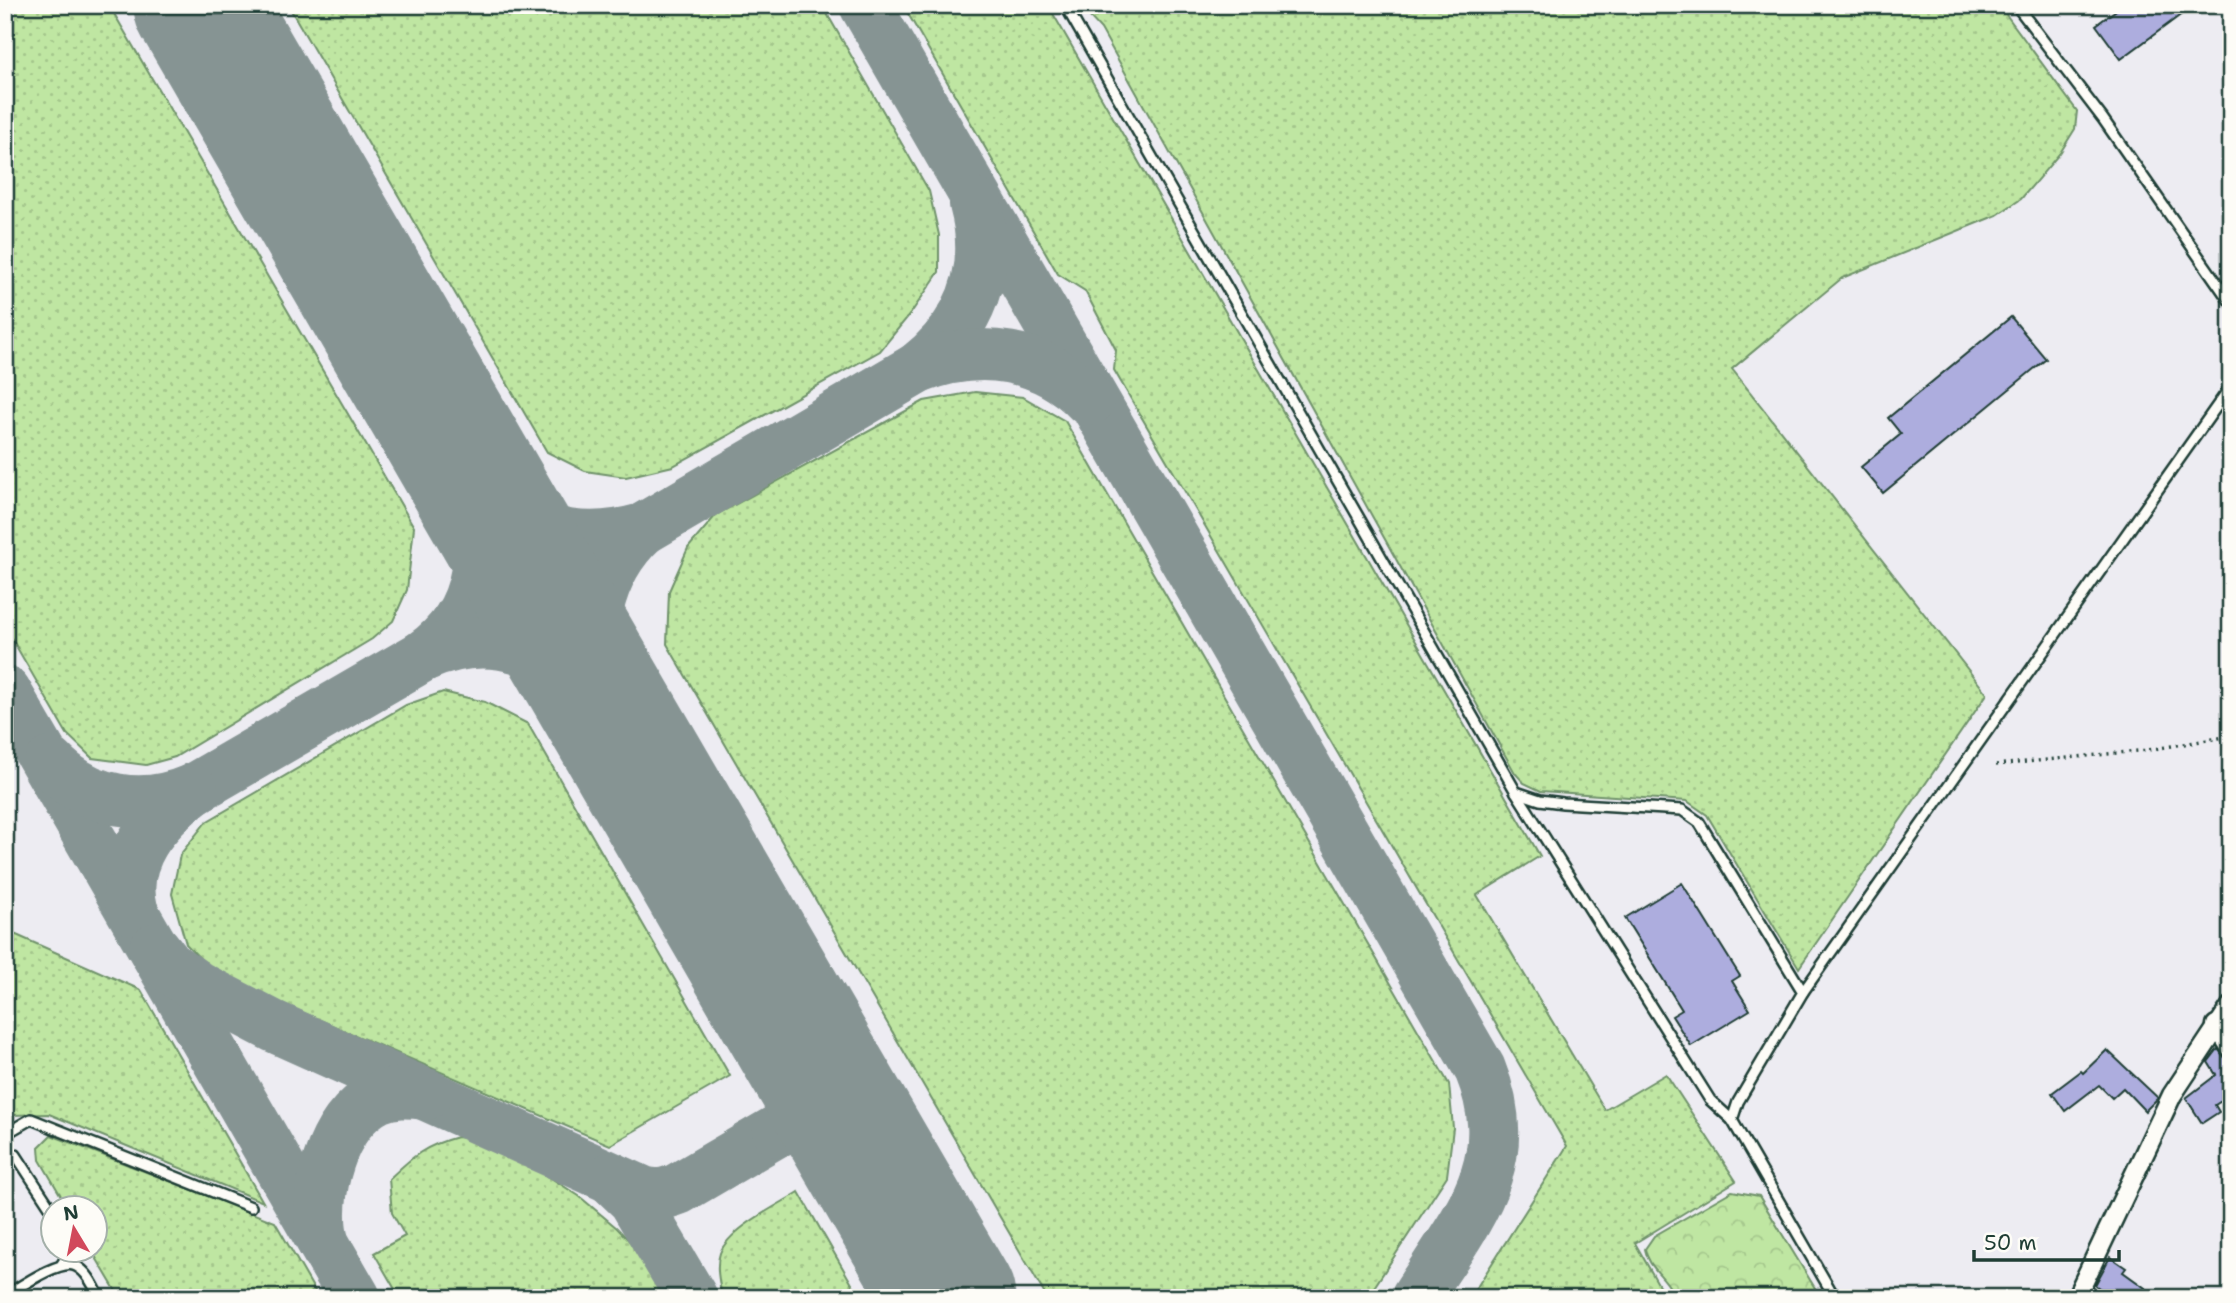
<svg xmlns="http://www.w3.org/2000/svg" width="2236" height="1303" font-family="'Shantell Sans',sans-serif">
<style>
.grass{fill:url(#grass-dots);stroke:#6f926b;stroke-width:2}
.forest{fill:url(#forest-crowns);stroke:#6f926b;stroke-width:2}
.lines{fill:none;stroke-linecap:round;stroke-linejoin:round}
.taxiway{stroke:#869493;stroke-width:52}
.runway{stroke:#869493;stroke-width:131}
.building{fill:#adadde;stroke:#1f3d34;stroke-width:2}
.service-casing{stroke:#1f3d34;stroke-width:14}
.minor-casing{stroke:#1f3d34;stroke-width:23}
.path{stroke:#1f3d34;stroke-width:3.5;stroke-dasharray:2 5;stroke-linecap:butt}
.service{stroke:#fdfcf7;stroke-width:9}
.minor{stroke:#fdfcf7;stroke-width:18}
</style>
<defs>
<pattern id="grass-dots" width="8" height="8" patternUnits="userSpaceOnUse" patternTransform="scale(1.75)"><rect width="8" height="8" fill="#bfe6a2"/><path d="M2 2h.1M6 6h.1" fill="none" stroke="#a4c68c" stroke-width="1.8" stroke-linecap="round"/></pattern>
<pattern id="forest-crowns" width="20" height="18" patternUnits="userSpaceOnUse" patternTransform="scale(1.75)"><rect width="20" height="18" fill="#bfe6a2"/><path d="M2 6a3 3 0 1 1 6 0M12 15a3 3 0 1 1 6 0" fill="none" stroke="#a4c68c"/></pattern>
</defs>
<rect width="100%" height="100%" fill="#edecf2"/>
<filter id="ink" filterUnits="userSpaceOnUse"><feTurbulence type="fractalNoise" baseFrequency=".0143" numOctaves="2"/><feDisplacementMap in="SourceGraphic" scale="14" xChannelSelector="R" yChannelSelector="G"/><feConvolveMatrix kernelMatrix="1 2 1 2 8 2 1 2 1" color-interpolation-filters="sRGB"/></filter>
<g filter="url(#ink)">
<g class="grass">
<path d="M5,5H109L414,527L407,590L393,621L372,639L175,757L146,765L92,758L67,734L5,627Z"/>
<path d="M288,5H822L929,191L939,235V272L911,313L880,351L673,466L626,477L585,471L547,452Z"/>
<path d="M903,5H1048L1540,856L1477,895L1605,1110L1666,1074L1736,1181L1635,1243L1666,1298H1470L1567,1146L1114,370L1116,350L1085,291L1058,274Z"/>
<path d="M1079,5H1999L2077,111L2075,129L2060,153L2021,199L1997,215L1842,278L1732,369L1987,694L1799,968L1707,815L1687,801L1541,791L1524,783L1515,773L1101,29Z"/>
<path d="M975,392L1023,397L1065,421L1449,1084L1453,1128L1447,1176L1367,1298H1047L667,644L669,591L688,548L716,515L924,401Z"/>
<path d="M443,692L485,702L528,724L730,1076L610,1145L216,975L186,944L172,894L180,855L206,822L406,705Z"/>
<path d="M5,930L141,990L263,1202L49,1114L12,1115L5,1104Z"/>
<path d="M51,1135L275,1222L319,1298H120L92,1251L94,1250V1208H68L40,1160L39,1147Z"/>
<path d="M457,1137L496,1143L579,1196L617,1228L640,1252L667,1298H400L374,1253L405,1236L392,1213L389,1179C413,1156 424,1146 457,1137Z"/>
<path d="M799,1192L860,1298H722C720,1284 715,1267 720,1253C730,1228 777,1206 799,1192Z"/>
</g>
<path class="forest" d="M1732,1191L1759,1196L1821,1298H1674C1670,1279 1648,1269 1645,1249L1654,1236Z"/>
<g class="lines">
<g class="taxiway">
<path d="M865,5L1480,1069C1519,1164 1465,1221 1416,1298"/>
<path d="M918,368C971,326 993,270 975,204"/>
<path d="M471,473C515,530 573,549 643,529L918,368C979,344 1043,353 1089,400"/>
<path d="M423,656C488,611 484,542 471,473"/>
<path d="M5,691L355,1298"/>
<path d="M602,699C582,641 597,571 643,529"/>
<path d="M50,763C88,803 143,811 192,790L423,656C494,624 548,652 602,699"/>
<path d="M132,909C119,858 155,820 192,790"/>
<path d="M155,949L168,966L196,986L273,1026L643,1192C657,1196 665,1194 678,1189L789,1124C807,1105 814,1084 811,1058"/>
<path d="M778,1131C809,1118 837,1122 861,1145"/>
<path d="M611,1178L634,1200L692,1298"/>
<path d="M323,1242C312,1196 331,1120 377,1098C393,1091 409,1092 426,1094"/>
</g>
<path class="runway" d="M199,5L950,1298"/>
</g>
<g class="building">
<path d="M2123,5H2194L2121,59L2096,25Z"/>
<path d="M2011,317L2046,359L1883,493L1861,467L1901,434L1888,418Z"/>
<path d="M1682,883L1740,976L1732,981L1750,1010L1691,1046L1672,1016L1682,1010L1625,918Z"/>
<path d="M2218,1049L2225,1058L2231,1060V1098L2229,1096L2215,1105L2219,1112L2202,1123L2186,1098L2216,1075L2208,1062Z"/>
<path d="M2107,1050L2158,1098L2145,1111L2123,1088L2112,1098L2099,1085L2065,1111L2052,1093L2081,1071L2083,1073Z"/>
<path d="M2110,1257L2126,1268L2123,1272L2159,1298H2112L2095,1285Z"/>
</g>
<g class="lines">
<defs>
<g id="service">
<path d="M1065,5L1516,792L1710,1100L1732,1120L1835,1298"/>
<path d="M2016,5L2103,119L2231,303"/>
<path d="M1516,792L1540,800L1563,803L1682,810L1699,822L1803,992"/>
<path d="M1732,1120L1738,1102L1803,992L2231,386"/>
<path d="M5,1134L31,1119L251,1207"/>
<path d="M5,1149L16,1155L52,1210"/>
<path d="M62,1264L71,1250"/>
<path d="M5,1296C20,1287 61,1258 76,1266C88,1272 94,1287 100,1298"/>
</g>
<g id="minor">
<path d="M2216,1025L2231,1048"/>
<path d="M2076,1298L2172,1095L2231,1006"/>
</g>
</defs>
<use href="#service" class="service-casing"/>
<use href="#minor" class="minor-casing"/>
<path class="path" d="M1996,765L2148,750L2231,736"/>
<use href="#service" class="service"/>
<use href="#minor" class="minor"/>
</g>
</g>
<rect width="2236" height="1303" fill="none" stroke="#fdfcf7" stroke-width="28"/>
<rect x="14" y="14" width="2208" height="1275" fill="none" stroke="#1f3d34" stroke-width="2.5" filter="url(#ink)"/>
<g transform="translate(74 1229) rotate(350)"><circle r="33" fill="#fdfcf7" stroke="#a4b0a9" stroke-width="2"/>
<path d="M0-5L12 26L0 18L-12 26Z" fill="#d1495b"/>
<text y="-10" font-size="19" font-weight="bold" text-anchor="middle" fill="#1f3d34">N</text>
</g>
<path d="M1974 1250v10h145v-10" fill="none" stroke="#1f3d34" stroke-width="3.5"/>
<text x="1984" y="1250" font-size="21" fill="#1f3d34" stroke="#fdfcf7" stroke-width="5" paint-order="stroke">50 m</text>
</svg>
